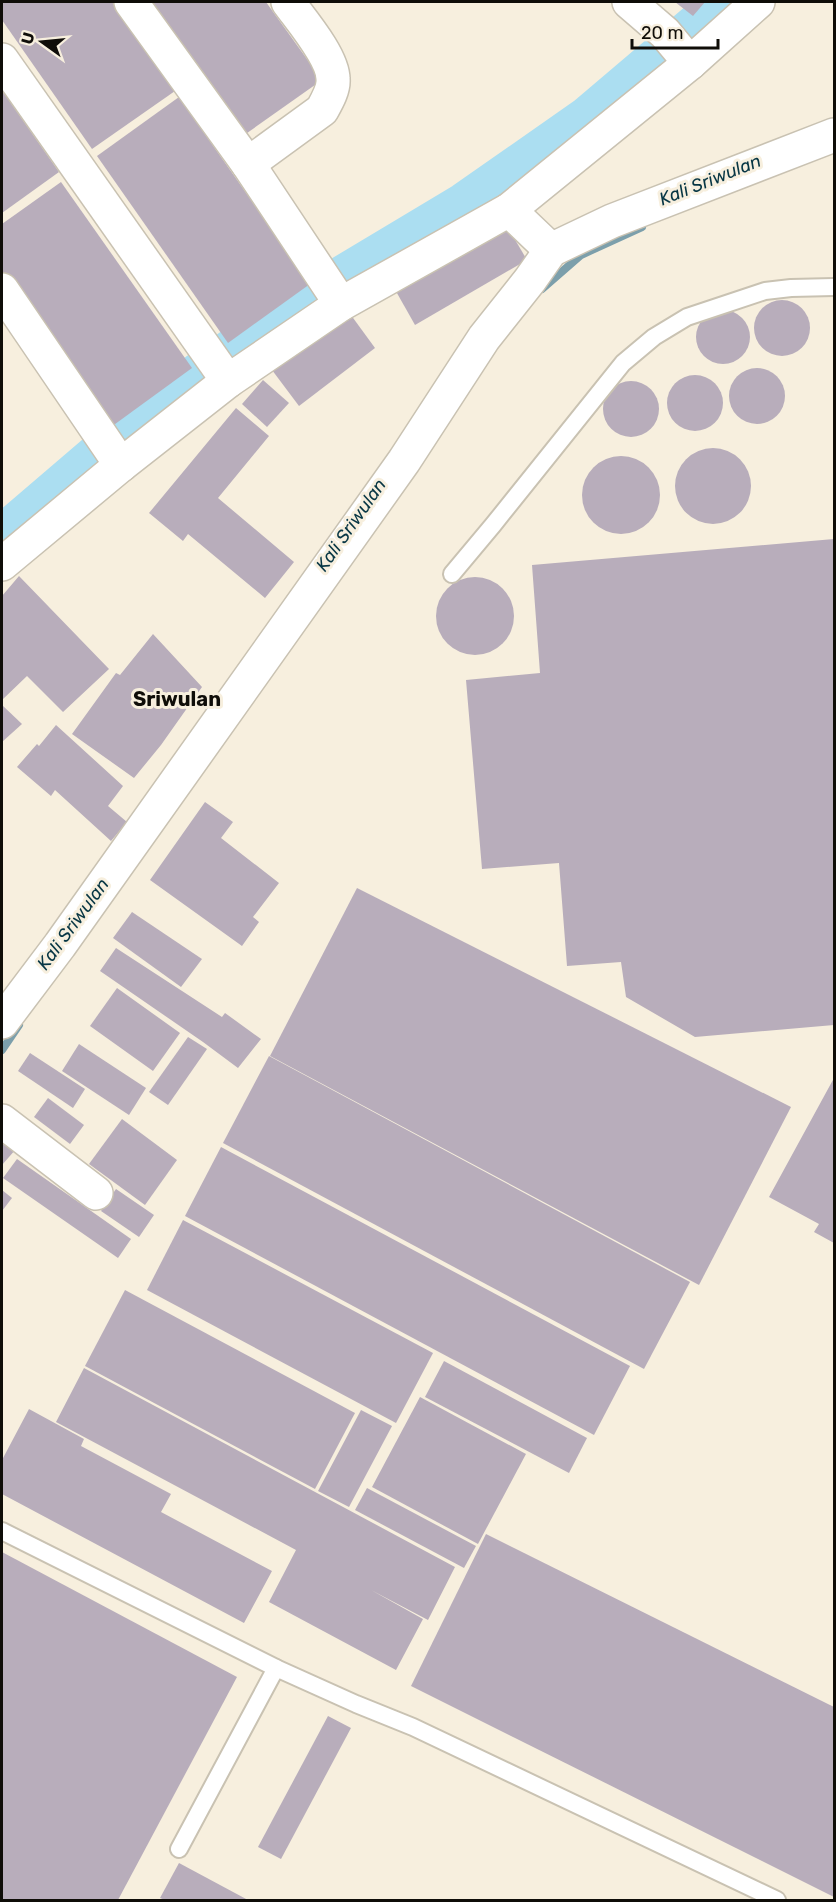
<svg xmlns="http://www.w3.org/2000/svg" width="836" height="1902" font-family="Rubik,sans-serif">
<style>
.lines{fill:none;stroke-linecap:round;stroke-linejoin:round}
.stream{stroke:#7c9fab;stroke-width:8}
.river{stroke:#abdef1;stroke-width:51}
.building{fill:#b8adbb}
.service-casing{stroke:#c9c2b2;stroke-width:20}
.minor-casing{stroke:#c9c2b2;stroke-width:36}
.service{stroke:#fff;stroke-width:16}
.minor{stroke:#fff;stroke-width:33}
.labels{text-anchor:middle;stroke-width:6;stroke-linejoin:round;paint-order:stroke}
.water-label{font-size:18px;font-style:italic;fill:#073644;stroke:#f7efde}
.quarter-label{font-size:20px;font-weight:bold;fill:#0f0d08;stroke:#f7efde}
</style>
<rect width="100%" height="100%" fill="#f7efde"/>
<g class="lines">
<g class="stream">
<path d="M542,289L581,255L642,227"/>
<path d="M2,1050L19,1025"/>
</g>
<path class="river" d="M2,542L161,406L292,312L467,207L590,121L730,2"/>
</g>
<g class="building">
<path d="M2,2H112L175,91L92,149L2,20Z"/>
<path d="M143,2H266L322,80L240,138Z"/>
<path d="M675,2H705L693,16Z"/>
<path d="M2,90L59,172L2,213Z"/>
<path d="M179,97L310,284L228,343L97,156Z"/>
<path d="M61,182L192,368L111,427L2,272V224Z"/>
<path d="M504,221L527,260L415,325L393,286Z"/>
<circle cx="782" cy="328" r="28"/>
<circle cx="723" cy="337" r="27"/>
<path d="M348,311L375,348L299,406L272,370Z"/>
<circle cx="757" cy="396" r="28"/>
<circle cx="695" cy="403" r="28"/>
<path d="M263,380L289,403L267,427L242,404Z"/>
<circle cx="631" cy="409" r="28"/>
<path d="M236,408L269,436L218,498L294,562L265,598L188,534L183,541L149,513Z"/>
<circle cx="713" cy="486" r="38"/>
<circle cx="621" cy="495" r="39"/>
<path d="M834,539V1025L695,1037L626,997L621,962L567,966L559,863L482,869L466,680L540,673L532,565Z"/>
<path d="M19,576L109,669L63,712L27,676L2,700V596Z"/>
<circle cx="475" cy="616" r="39"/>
<path d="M153,634L202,687L161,745L134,778L72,734L116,673L120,675Z"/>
<path d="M2,705L22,724L2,742Z"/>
<path d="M56,725L123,786L108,806L127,822L111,841L55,790L51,796L17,767L37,744L39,746Z"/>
<path d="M205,802L233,822L221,838L279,883L253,917L259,922L242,946L150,880Z"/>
<path d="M357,888L791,1107L699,1285L270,1056Z"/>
<path d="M132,912L202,959L181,987L113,938Z"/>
<path d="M116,948L222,1017L225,1013L261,1039L238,1068L203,1042L100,971Z"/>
<path d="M117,988L180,1033L153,1071L90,1026Z"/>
<path d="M188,1037L207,1049L168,1105L149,1092Z"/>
<path d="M79,1044L146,1088L129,1115L62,1071Z"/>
<path d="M30,1053L85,1089L73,1108L18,1071Z"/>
<path d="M269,1056L690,1282L644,1369L223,1143Z"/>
<path d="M834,1078V1243L814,1232L819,1224L769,1197Z"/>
<path d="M48,1098L84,1125L70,1144L34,1117Z"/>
<path d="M122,1119L177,1160L145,1205L89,1164Z"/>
<path d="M2,1135L16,1149L2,1165Z"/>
<path d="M221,1147L630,1366L594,1435L185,1216Z"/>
<path d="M17,1159L131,1239L118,1258L3,1178Z"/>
<path d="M116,1189L154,1215L139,1237L101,1211Z"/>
<path d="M2,1190L12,1198L2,1211Z"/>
<path d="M183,1220L433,1353L396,1423L147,1290Z"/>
<path d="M125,1290L355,1413L315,1489L85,1366Z"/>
<path d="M444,1361L587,1438L569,1473L425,1397Z"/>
<path d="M84,1368L455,1567L428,1620L371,1590L423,1619L396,1670L269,1602L296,1550L56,1422Z"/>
<path d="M420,1397L526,1454L478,1544L372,1487Z"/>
<path d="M29,1409L84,1439L81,1446L171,1494L161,1512L272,1571L244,1623L2,1494V1460Z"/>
<path d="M361,1410L392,1426L349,1507L318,1491Z"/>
<path d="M367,1488L476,1546L464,1568L355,1510Z"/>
<path d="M486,1534L834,1707V1897L411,1686Z"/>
<path d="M2,1552L237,1677L118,1900H2Z"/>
<path d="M328,1716L351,1728L281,1859L258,1847Z"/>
<path d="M179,1863L248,1900H165L160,1898Z"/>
</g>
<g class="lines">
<defs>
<g id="service">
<path d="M452,574L493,525L623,363L654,337L687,317L765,291L791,288L834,287"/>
<path d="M2,1531L276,1668"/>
<path d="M179,1849L276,1668L356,1704L413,1727L777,1900"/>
</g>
<g id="minor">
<path d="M131,2L248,164L341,304"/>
<path d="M629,2L665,33L690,63"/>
<path d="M2,60L228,381"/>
<path d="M248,164L322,110C327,101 334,89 333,79C333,57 301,20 288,2"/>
<path d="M509,210L551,250"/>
<path d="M2,290L121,465"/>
<path d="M2,564L121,465L228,381L341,304L509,210L690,63L758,2"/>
<path d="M2,1022L60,945L404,461L484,338L530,280L551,250L612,221L834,135"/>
<path d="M2,1121L96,1193"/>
</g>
</defs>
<use href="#service" class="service-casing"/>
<use href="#minor" class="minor-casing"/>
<use href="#service" class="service"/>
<use href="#minor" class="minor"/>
</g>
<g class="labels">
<g class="water-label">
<text transform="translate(710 180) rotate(-22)" y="6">Kali Sriwulan</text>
<text transform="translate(351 525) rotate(-55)" y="6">Kali Sriwulan</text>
<text transform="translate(73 924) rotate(-54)" y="6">Kali Sriwulan</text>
</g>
<g class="quarter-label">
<text x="177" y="706">Sriwulan</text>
</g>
</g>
<rect width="836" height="1902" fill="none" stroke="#0f0d08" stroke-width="6"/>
<g transform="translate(42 42) rotate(285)" stroke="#f7efde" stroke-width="4.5" paint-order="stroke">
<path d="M0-4.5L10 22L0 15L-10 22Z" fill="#0f0d08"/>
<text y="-9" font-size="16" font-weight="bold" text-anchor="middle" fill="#0f0d08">U</text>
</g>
<path d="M632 39v9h86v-9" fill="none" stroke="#0f0d08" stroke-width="3"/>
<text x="641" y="39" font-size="18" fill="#0f0d08" stroke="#f7efde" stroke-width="4.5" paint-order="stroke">20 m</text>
</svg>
